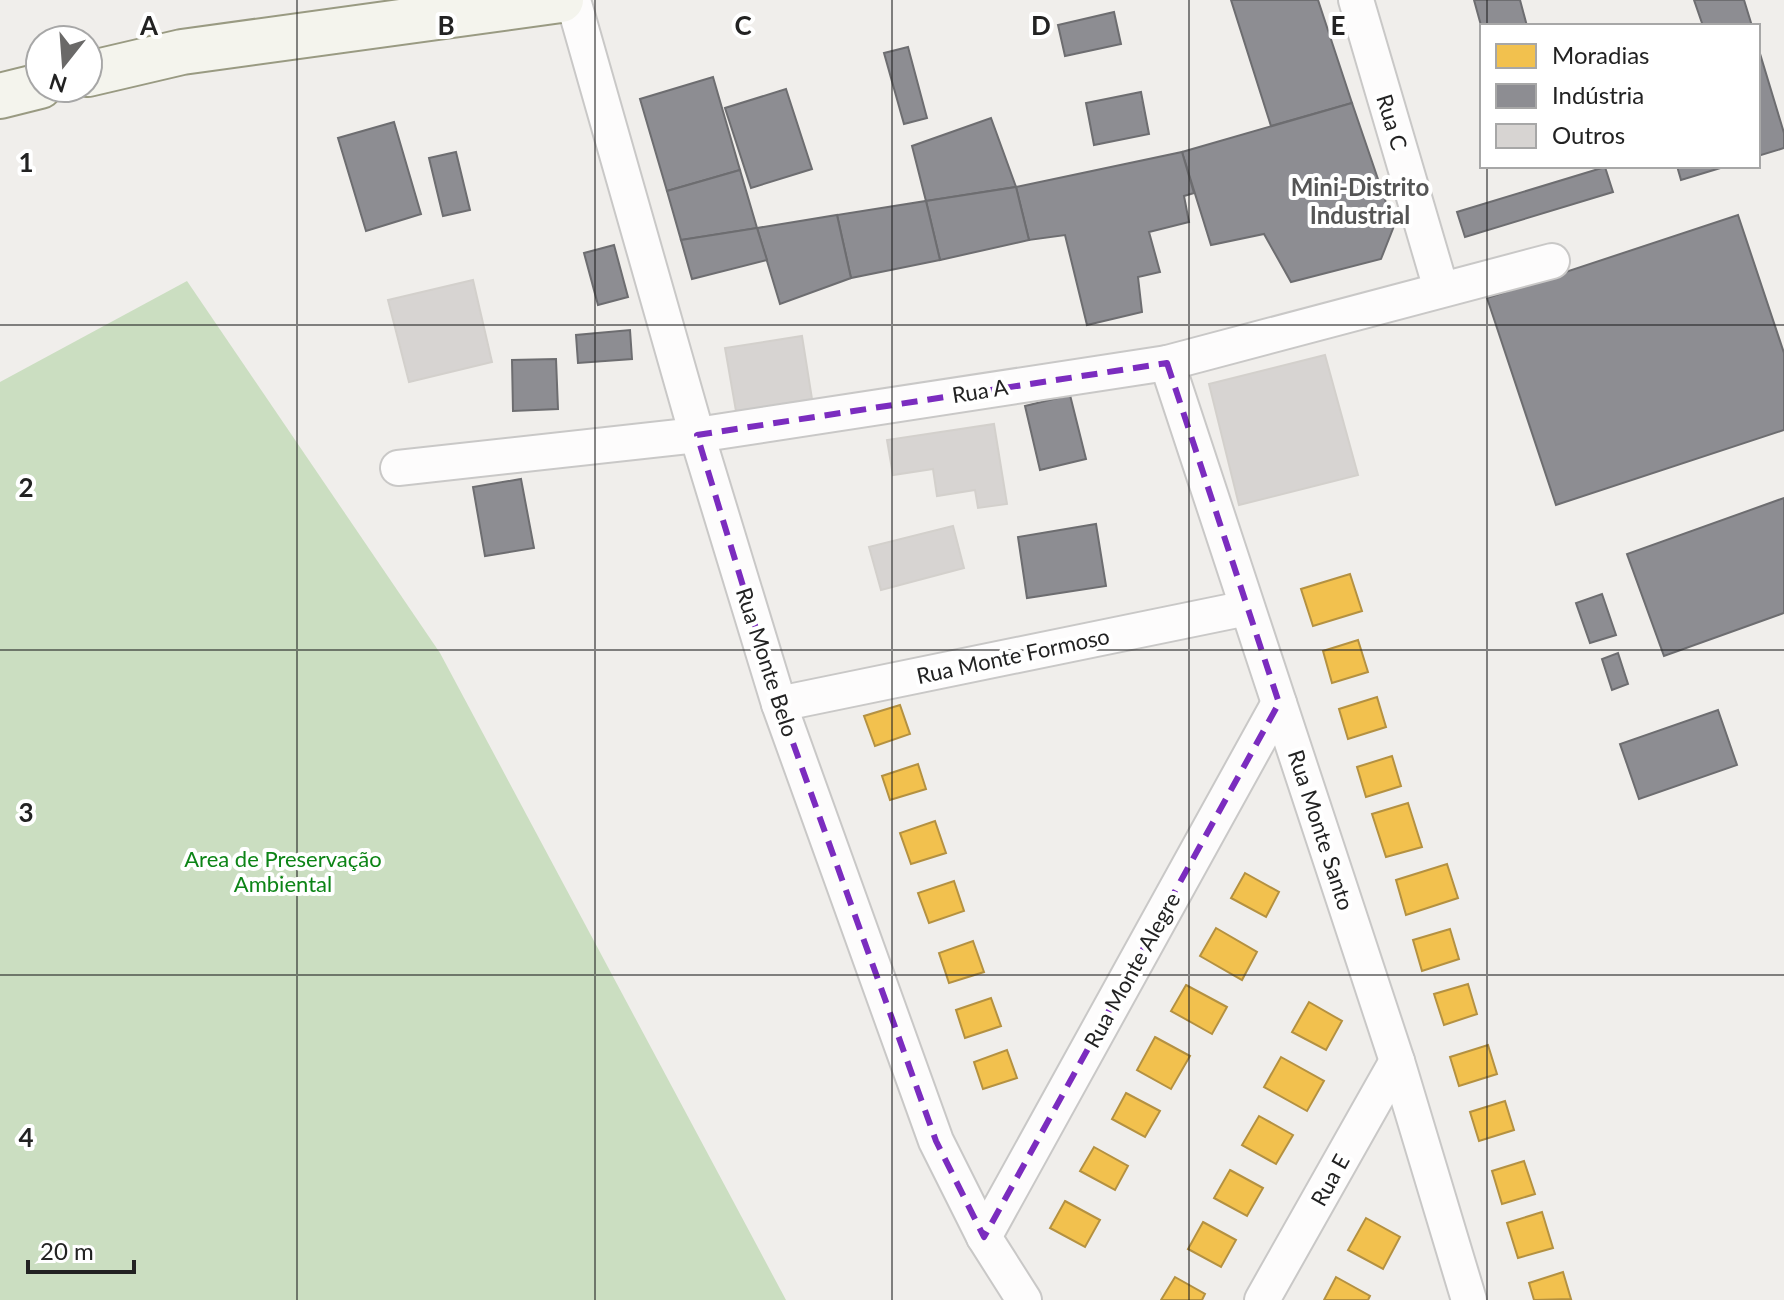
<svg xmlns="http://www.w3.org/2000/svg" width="1784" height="1300" font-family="Lato,sans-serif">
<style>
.forest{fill:#cbdec1}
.homes{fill:#f2c14e;stroke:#b49141;stroke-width:2}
.industry{fill:#8d8d92;stroke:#6d6d70;stroke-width:2}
.building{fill:#d7d4d2;stroke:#d3d0cc;stroke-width:2}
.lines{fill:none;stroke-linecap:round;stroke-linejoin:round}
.minor-casing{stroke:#c9c8c7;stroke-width:38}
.secondary-casing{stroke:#999a82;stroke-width:48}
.minor{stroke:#fdfcfc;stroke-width:34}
.secondary{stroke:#f4f4ed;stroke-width:44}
.marked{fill:none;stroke:#7b2cbf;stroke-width:6;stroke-dasharray:16 10;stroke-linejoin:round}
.grid{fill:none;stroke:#222;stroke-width:2;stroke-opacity:0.55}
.labels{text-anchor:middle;stroke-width:8;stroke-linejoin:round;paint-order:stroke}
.street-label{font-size:22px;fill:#222;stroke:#fff}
.park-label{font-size:22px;fill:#0c8416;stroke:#fff}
.neighbourhood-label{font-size:24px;font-weight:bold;fill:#555;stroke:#fff}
.grid-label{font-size:26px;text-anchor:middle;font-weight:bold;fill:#222;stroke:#fff;stroke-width:8;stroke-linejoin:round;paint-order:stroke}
</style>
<rect width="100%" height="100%" fill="#f0eeeb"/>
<path class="forest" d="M187,281L440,653L786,1300H0V382Z"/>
<g class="homes">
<path d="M1350,574L1362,611L1313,626L1301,589Z"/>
<path d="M1358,640L1368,672L1332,683L1323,651Z"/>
<path d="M1377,697L1386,727L1348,739L1339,709Z"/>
<path d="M900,705L910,734L875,746L864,716Z"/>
<path d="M1392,756L1401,786L1366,797L1357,767Z"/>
<path d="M918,764L926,789L890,800L882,776Z"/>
<path d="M1408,803L1422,847L1386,857L1372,814Z"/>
<path d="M935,821L946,853L911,864L900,833Z"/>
<path d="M1447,864L1458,898L1406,915L1396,880Z"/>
<path d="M1245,873L1279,892L1266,917L1231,898Z"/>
<path d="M954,881L964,911L929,923L918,893Z"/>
<path d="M1216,928L1257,952L1242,980L1200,956Z"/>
<path d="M1450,929L1459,959L1422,971L1413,940Z"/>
<path d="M973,941L984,972L949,983L939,953Z"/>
<path d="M1468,984L1477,1014L1444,1025L1434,994Z"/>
<path d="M1186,985L1227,1007L1212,1034L1171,1011Z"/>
<path d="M991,998L1001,1026L965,1038L956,1010Z"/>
<path d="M1309,1002L1342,1021L1326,1050L1292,1032Z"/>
<path d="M1155,1037L1190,1056L1171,1089L1137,1070Z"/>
<path d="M1488,1045L1497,1074L1459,1086L1450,1057Z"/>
<path d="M1007,1050L1017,1078L983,1089L974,1062Z"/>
<path d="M1281,1057L1324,1081L1307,1111L1264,1087Z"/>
<path d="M1126,1093L1160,1111L1145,1137L1112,1119Z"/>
<path d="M1505,1101L1514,1130L1479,1141L1470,1112Z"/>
<path d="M1259,1116L1293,1135L1276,1164L1242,1145Z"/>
<path d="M1094,1147L1128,1166L1115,1190L1080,1171Z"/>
<path d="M1524,1161L1535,1194L1502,1204L1492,1171Z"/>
<path d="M1230,1170L1263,1188L1247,1216L1214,1198Z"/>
<path d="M1065,1201L1100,1220L1085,1247L1050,1228Z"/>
<path d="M1542,1212L1553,1248L1518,1258L1507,1223Z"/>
<path d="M1366,1218L1400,1237L1383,1269L1348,1250Z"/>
<path d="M1203,1222L1236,1240L1221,1267L1188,1249Z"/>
<path d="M1563,1272L1571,1299L1534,1300L1529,1283Z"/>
<path d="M1175,1277L1205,1294L1202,1300H1161Z"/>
<path d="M1336,1277L1370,1296L1368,1300H1324Z"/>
</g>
<g class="industry">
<path d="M1231,0H1318L1352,103L1271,126Z"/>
<path d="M1474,0H1520L1527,26H1482V29Z"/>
<path d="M1694,0H1744L1752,26H1703Z"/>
<path d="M1114,12L1121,44L1065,56L1058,25Z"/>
<path d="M908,47L927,118L904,124L884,53Z"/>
<path d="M1758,47L1784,133V148L1758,156Z"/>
<path d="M713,77L740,170L667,191L640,99Z"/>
<path d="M786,89L812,169L751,188L725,108Z"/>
<path d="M1141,92L1149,134L1094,145L1086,103Z"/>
<path d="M1352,103L1394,226L1381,259L1291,282L1264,234L1211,245L1182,152Z"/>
<path d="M991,118L1016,187L926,201L912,146Z"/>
<path d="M394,122L421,214L366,231L338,138Z"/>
<path d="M456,152L470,210L443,216L429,158Z"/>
<path d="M1182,152L1194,193L1184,196L1189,222L1149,232L1160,272L1138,277L1142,312L1087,325L1065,235L1029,240L1016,187Z"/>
<path d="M1677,166H1727L1681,180Z"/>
<path d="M1605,167L1613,192L1465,237L1457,212Z"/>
<path d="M740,170L757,228L681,240L667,191Z"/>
<path d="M1016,187L1029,240L940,260L926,201Z"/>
<path d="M926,201L940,260L851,278L837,215Z"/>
<path d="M837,215L851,278L780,304L757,228Z"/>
<path d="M1738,215L1784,353V430L1556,505L1487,298Z"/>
<path d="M757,228L767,260L692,279L681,240Z"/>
<path d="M614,245L628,297L598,305L584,253Z"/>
<path d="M630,330L632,359L578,363L576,335Z"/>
<path d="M556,359L558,409L513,411L512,360Z"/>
<path d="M1070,395L1086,459L1040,470L1025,406Z"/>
<path d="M521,479L534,548L485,556L473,487Z"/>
<path d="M1784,498V613L1664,656L1627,554Z"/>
<path d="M1096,524L1106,586L1027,598L1018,537Z"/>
<path d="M1602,594L1616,635L1590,643L1576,603Z"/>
<path d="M1618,653L1628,684L1612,690L1602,659Z"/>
<path d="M1718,710L1737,765L1639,799L1620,744Z"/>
</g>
<g class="building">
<path d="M473,280L492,362L409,382L388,300Z"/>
<path d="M802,336L812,399L736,411L725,348Z"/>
<path d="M1325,355L1358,475L1239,505L1209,384Z"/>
<path d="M994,424L1007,504L978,508L975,490L937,496L933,469L893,475L887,440Z"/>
<path d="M953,526L964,568L881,590L869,547Z"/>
</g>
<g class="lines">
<defs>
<g id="minor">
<path d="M573,0L697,435L779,704L936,1141L984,1237L1024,1300"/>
<path d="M1356,0L1441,289"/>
<path d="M1167,363L1397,1061L1469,1300"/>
<path d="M398,468L697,435L1167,363L1552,261"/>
<path d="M779,704L1247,608"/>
<path d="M984,1237L1279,703"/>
<path d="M1262,1300L1397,1061"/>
</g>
<g id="secondary">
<path d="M88,74L182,52L561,0"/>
<path d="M0,96L40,86"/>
</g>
</defs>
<use href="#minor" class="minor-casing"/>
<use href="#secondary" class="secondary-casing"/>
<use href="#minor" class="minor"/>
<use href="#secondary" class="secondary"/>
</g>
<path class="marked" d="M1167,363L1279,703L984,1237L936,1141L779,704L697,435Z"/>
<path class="grid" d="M297,0V1300M595,0V1300M892,0V1300M1189,0V1300M1487,0V26M1487,166V1300M0,325H1784M0,650H1784M0,975H1784"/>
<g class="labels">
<g class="street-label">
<text transform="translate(1392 122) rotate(73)" y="8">Rua C</text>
<text transform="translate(980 391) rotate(-9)" y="8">Rua A</text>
<text transform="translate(1013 656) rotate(-12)" y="8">Rua Monte Formoso</text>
<text transform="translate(767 662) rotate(72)" y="8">Rua Monte Belo</text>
<text transform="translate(1321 830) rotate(72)" y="8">Rua Monte Santo</text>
<text transform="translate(1132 970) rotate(-61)" y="8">Rua Monte Alegre</text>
<text transform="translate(1330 1180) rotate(-61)" y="8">Rua E</text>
</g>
<g class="park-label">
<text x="283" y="867">Area de Preservação<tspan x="283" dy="25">Ambiental</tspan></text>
</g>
<g class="neighbourhood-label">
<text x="1360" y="196">Mini-Distrito<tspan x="1360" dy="28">Industrial</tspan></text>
</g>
</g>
<g class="grid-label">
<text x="149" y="35">A</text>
<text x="446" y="35">B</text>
<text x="743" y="35">C</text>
<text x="1041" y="35">D</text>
<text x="1338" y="35">E</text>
<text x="26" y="172">1</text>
<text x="26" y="497">2</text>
<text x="26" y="822">3</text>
<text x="26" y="1147">4</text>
</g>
<rect x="1480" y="24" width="280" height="144" fill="#ffffff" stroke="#a7a7a7" stroke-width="2"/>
<rect x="1496" y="44" width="40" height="24" fill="#f2c14e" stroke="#a7a7a7" stroke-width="2"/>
<text x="1552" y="64" font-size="24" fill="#222222">Moradias</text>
<rect x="1496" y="84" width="40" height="24" fill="#8d8d92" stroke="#a7a7a7" stroke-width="2"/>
<text x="1552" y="104" font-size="24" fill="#222222">Indústria</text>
<rect x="1496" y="124" width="40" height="24" fill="#d7d4d2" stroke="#a7a7a7" stroke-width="2"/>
<text x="1552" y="144" font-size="24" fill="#222222">Outros</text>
<g transform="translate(64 64) rotate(197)"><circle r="38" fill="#ffffff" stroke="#a7a7a7" stroke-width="2"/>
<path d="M0-6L14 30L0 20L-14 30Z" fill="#6a6968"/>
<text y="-12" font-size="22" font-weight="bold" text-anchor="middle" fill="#222222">N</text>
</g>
<path d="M28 1260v12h106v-12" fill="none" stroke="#222222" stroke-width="4"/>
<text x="40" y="1260" font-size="24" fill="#222222" stroke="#ffffff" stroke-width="6" paint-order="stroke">20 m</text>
</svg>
